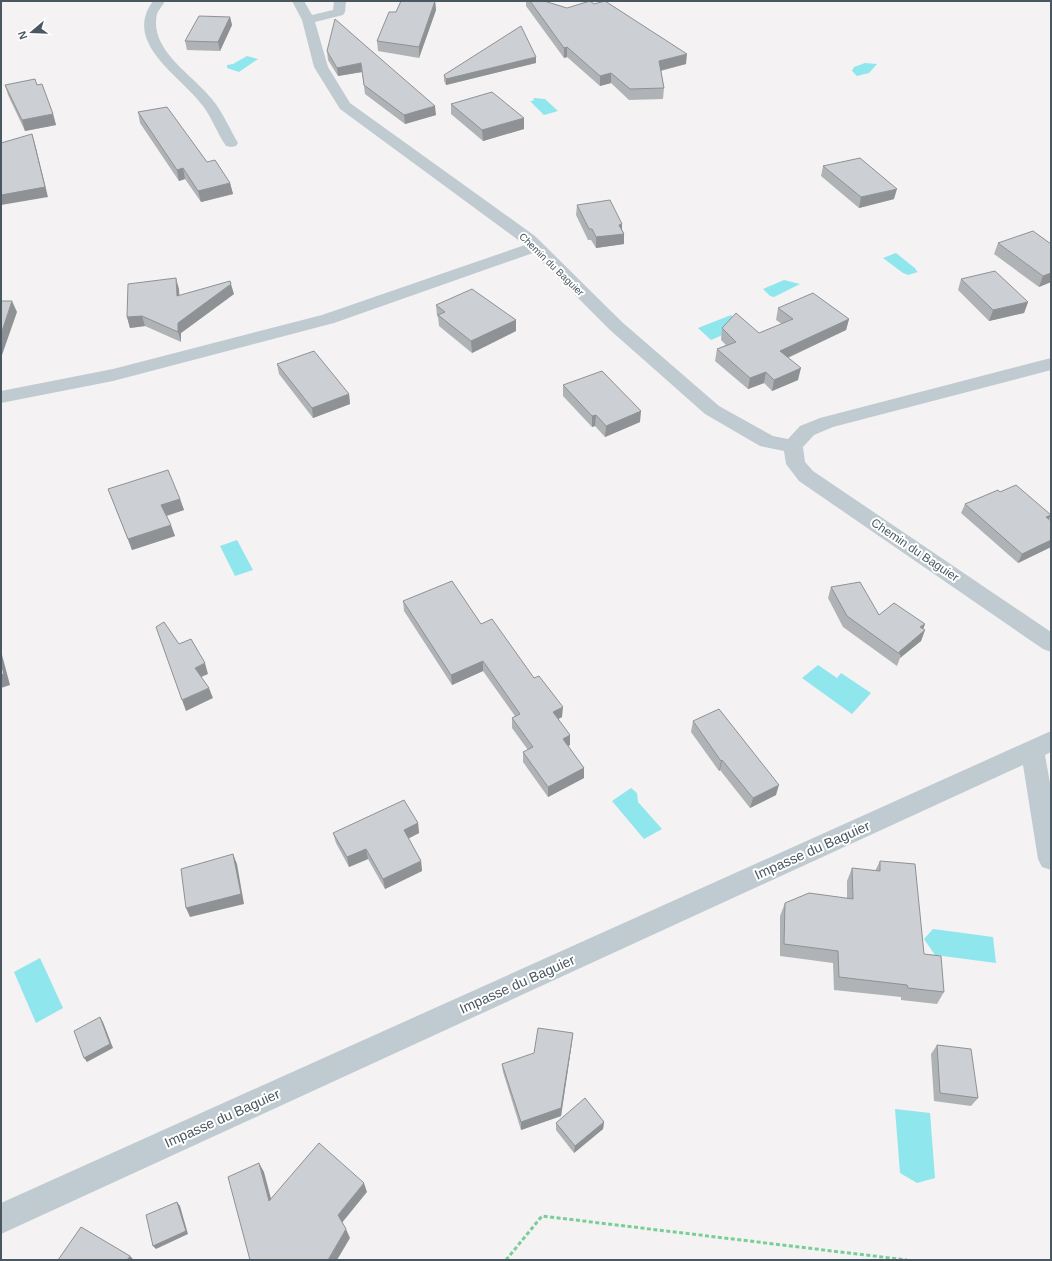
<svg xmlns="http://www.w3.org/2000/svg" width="1052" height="1261" font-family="Helvetica,sans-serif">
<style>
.water{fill:#8fe6ed}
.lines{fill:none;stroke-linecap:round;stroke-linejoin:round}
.path{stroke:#79ce98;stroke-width:3;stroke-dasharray:4 2.5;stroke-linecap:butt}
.minor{fill:#c0cbd1;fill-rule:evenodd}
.wall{fill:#afb3b6}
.shaded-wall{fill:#8f9294}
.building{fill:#ccd0d4;stroke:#8f9294}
.labels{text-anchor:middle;stroke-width:4;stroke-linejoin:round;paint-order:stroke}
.far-street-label{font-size:10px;fill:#495860;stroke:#fff}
.street-label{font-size:12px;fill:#495860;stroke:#fff}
.near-street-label{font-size:14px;fill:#495860;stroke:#fff}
</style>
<rect width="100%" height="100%" fill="#f4f2f2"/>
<g class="water">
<path d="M247,56L258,59L239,72L227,68V65L233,64Z"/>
<path d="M865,63L877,64L869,73L857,76L852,71L854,67Z"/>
<path d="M534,98L545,99L558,111L544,115L530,101H533Z"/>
<path d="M896,253L916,269H915L918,272L908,275L903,273L883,258Z"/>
<path d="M784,280L800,284L774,297L770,296L763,289Z"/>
<path d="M731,315L743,326L711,340L698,328Z"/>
<path d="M237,540L253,570L235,576L220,546Z"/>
<path d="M818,665L837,678L841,673L871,693L852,714L802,678Z"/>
<path d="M631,788L637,793L638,802L662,829L644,839L612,801Z"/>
<path d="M933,929L993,937L996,963L935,955L924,939Z"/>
<path d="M40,958L63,1008L36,1023L14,972Z"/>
<path d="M895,1109L930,1113L935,1178L917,1183L900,1173Z"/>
</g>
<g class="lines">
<path class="path" d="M506,1260L542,1216L907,1260"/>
<g class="minor">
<path d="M153,1H165C163,5 159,9 157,14C149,50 192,74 211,98C223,112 229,128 238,143L236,146L231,147L226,146C217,133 212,118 203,106C181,76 122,43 153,1Z"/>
<path d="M292,1H304L312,15L333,10L334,1H346L345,12L343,15L315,22L328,67L350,103L535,236L622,322L719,406L773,436L788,439L800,426L820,418L1051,358V370L833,427L814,435L803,447L805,462L813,471L1051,632V652L1043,649L799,481L786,464L784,451L760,446L705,414L610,330L533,253L334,323L113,381L1,403V391L113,369L322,315L525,245L340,109L314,67L302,20Z"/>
<path d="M1051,731V752L1045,755L1051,789V870L1042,867L1038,859L1023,765L1,1234V1203Z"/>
</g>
</g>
<g class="wall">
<path d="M401,1H435L436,10L419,58L378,51L377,41L396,12Z"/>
<path d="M526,1H544L686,64L661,71L664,88L663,99L629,100L611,83L600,86L567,57L564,58L526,6Z"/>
<path d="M230,17L232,25L220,51L187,50L185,41Z"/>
<path d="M327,51L436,115L405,124L365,94L362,72L338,76L328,60Z"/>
<path d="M536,63L446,85L444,81V75Z"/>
<path d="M5,85H37L53,114L56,125L25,131L8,95Z"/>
<path d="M451,104L524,129L483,141L451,114Z"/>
<path d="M138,112L207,162L230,183L233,194L201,202L185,179L179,181L140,123Z"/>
<path d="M823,166L894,199L859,208L821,176Z"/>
<path d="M577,205L622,229L624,234V244L596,248L591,240H588L576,215Z"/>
<path d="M998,243L1051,282L1039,287L994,254Z"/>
<path d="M961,279L1028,302L1024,313L989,321L958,290Z"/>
<path d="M179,289V296L234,294L181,333V342L145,326L130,328L127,317Z"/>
<path d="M436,305L516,320V331L472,353L439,326L438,317L437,316Z"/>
<path d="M778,308L849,319L846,330L788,358L798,380L772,391L764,383L748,389L715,361L717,349L726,345L721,340L722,328L759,333L782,324L776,320Z"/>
<path d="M277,364L349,394L350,404L313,418L279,374Z"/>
<path d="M563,385L640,422L605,437L595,426L592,427L563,396Z"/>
<path d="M108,489L180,499L184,510L167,516L175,536L132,550Z"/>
<path d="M1000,492L1051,521V547L1018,563L961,513L965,504Z"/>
<path d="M831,587L879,615L925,624L923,629L925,630L921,641L900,658L897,666L843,627L828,598Z"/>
<path d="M403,601L481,624L562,717L558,719L570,745L568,746L584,768V778L548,797L523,762V752L528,750L512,728V718L515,716L483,671L452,685L404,611Z"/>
<path d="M693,721L776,795L750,808L720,770L719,771L691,732Z"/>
<path d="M418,823L419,833L408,839L421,861L422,871L385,889L368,859L349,867L336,843L333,833Z"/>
<path d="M880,861L924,954L944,992L937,1004L901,1000V997L834,990L833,963L780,956V916L785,903L847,898V881L852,868L875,871Z"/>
<path d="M572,1042L561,1116L521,1130L503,1072L502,1064Z"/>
<path d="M937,1045L978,1098L971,1106L934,1101L931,1054Z"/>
<path d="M604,1122L603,1129L574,1153L556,1130V1123Z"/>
</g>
<g class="shaded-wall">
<path d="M435,1L436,10L419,58V47Z"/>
<path d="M230,17L232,25L220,51L218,42Z"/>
<path d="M567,47V57L564,58V48Z"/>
<path d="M687,54L686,64L658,71L659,61Z"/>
<path d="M536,57V63L446,85V79Z"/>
<path d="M361,63L362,72L338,76L337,68Z"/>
<path d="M611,73V83L600,86V76Z"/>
<path d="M435,106L436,115L405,124L404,115Z"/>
<path d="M53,114L56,125L25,131L22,120Z"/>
<path d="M524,118V129L483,141L482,130Z"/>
<path d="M32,134L35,144L48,197L1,205V195Z"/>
<path d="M183,168L185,179L179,181L177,170Z"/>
<path d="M230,183L233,194L201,202L198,191Z"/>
<path d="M897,189L894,199L859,208L861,197Z"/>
<path d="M622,224V234H624V244L596,248V237L619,225Z"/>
<path d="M1051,273V282L1039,287L1043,276Z"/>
<path d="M176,278L179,289L180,307L177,296Z"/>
<path d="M231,284L234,294L181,333V342L178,332V323Z"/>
<path d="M12,301L17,312L2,355L1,352V334Z"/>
<path d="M1028,302L1024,313L989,321L993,310Z"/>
<path d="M142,316L145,326L130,328L127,317Z"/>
<path d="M849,319L846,330L778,362L780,351Z"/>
<path d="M516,320V331L472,353L471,341Z"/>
<path d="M801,368L798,380L772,391L774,380Z"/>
<path d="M766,372L764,383L748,389L750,378Z"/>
<path d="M349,394L350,404L313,418L312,408Z"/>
<path d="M641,411L640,422L605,437L606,426Z"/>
<path d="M596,415L595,426L592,427V416Z"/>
<path d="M180,499L184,510L165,516L161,505Z"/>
<path d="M1051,515L1047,524L1046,517Z"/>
<path d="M171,525L175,536L132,550L128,539Z"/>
<path d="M1051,540V547L1018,563L1022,554Z"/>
<path d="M925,624L922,632L925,630L921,641L900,658L901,655L899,652L920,627Z"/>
<path d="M1,651L10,685L1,688Z"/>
<path d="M483,661V671L452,685L451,675Z"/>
<path d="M205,663L208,674L199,678L195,668Z"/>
<path d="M209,688L213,698L186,711L182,700Z"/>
<path d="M563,707L562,717L553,722V712Z"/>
<path d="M570,735V745L562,748L563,739Z"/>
<path d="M722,760L720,770L719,771L721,761Z"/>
<path d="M584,768V778L548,797V787Z"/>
<path d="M779,785L776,795L750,808L753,798Z"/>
<path d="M418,823L419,833L405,840L404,830Z"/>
<path d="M366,849L368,859L349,867L347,857Z"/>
<path d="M233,854L237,864L244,904L190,917L186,908Z"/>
<path d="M421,861L422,871L385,889L383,879Z"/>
<path d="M100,1017L103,1022L113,1048L87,1062L84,1058Z"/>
<path d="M573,1033L572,1042L561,1116L521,1130V1122Z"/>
<path d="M604,1122L603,1129L574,1153L575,1146Z"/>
<path d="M259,1163L264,1172L274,1210L269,1201Z"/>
<path d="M364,1183L367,1192L341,1224L338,1215Z"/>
<path d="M177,1202L180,1206L188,1234L156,1249L153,1246Z"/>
<path d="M346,1229L350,1238L337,1260H328Z"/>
<path d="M130,1256L134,1260H127Z"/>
</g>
<g class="building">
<path d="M401,1H435L419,47L377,41L389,12H396Z"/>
<path d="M530,1H544L567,8L590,1L594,4L605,1L687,54L659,61L664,88L630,89L611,73L600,76L567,47L564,48Z"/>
<path d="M199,16L230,17L218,42L185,41Z"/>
<path d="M335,19L367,47L435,106L404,115L364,85L361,63L337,68L327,51Z"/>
<path d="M521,26L536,57L446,79L444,75Z"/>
<path d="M35,79L37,85L42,84L53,114L22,120L5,85Z"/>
<path d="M492,92L524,118L482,130L451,104Z"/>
<path d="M167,107L207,162L215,160L230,183L198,191L183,168L177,170L138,112Z"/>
<path d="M32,134L45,187L1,195V143Z"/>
<path d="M860,158L897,189L861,197L823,166Z"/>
<path d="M610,200L622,224L619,225L624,234L596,237L592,229H589L577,205Z"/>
<path d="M1033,231L1051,244V273L1043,276L998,243Z"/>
<path d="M995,271L1028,302L993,310L961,279Z"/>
<path d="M176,278L177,296L230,281L231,284L178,323V332L142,316L127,317L128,284Z"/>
<path d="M472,289L516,320L471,341L438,315L445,312L436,305Z"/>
<path d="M813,293L849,319L780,351L801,368L774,380L766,372L750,378L717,349L736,342L722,328L736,313L759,333L793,319L778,308Z"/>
<path d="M1,301H12L1,334Z"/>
<path d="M314,351L349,394L312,408L277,364Z"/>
<path d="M602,371L641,411L606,426L596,415L592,416L563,385Z"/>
<path d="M168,470L180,499L161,505L171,525L128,539L108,489Z"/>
<path d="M1016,485L1051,515L1046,517L1051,521V540L1022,554L965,504L998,490L1000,492Z"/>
<path d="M452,581L481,624L492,619L534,678L539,676L563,707L553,712L570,735L563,739L584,768L548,787L523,752L533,747L512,718L520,714L483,661L451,675L403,601Z"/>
<path d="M860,582L879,615L894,603L925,624L920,627L925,630L899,652L901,655L847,616L831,587Z"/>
<path d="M164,622L179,644L191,639L205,663L195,668L209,688L182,700L156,627Z"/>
<path d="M1,663L4,674L1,675Z"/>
<path d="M719,709L779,785L753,798L722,760L721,761L693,721Z"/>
<path d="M404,800L418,823L404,830L421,861L383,879L366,849L347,857L333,833Z"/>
<path d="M233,854L241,894L186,908L181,869Z"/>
<path d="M880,861L915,864L924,954L941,956L944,992L908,988L907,985L839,977L838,951L784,944L785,903L809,893L853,899L852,868L880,871Z"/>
<path d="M100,1017L110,1044L84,1058L74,1031Z"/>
<path d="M538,1028L573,1033L561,1108L521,1122L502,1064L534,1053Z"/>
<path d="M937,1045L971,1049L978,1098L940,1093Z"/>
<path d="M585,1098L604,1122L575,1146L556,1123Z"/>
<path d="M319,1143L364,1183L338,1215L346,1229L328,1260H250L228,1177L259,1163L269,1201Z"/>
<path d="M177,1202L186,1231L153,1246L146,1215Z"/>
<path d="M81,1227L130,1256L127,1260H58Z"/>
</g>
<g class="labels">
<g class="far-street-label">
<text transform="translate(552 264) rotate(44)" y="4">Chemin du Baguier</text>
</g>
<g class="street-label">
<text transform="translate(915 550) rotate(34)" y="4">Chemin du Baguier</text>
</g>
<g class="near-street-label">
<text transform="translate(812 850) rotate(-24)" y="5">Impasse du Baguier</text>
<text transform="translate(517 984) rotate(-24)" y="5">Impasse du Baguier</text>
<text transform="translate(222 1118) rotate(-24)" y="5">Impasse du Baguier</text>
</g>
</g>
<rect width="1052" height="1261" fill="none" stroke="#495860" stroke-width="4"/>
<g transform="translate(32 32) rotate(251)" stroke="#ffffff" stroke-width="3" paint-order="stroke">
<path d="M0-3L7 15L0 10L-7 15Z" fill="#495860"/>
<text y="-6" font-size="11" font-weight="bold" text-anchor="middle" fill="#495860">N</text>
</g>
</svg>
